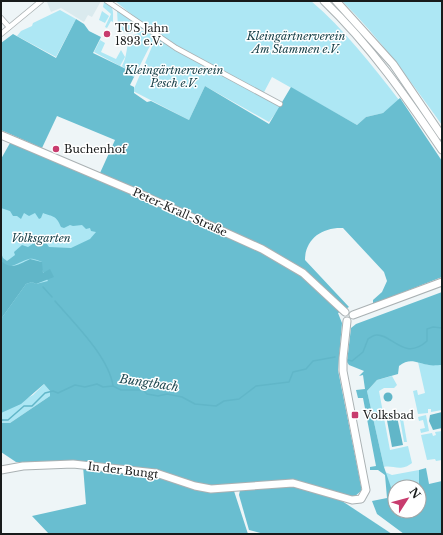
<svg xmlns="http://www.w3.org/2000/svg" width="443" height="535" font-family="'Libre Baskerville',serif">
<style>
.built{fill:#daeaee}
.green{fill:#ade7f4}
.forest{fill:#69bed0}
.water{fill:#61b6c8}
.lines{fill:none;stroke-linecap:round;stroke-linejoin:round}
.stream{stroke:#61b6c8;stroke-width:1.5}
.street-casing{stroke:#aab1b3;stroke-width:6}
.secondary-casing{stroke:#aab1b3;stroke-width:9}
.primary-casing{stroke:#aab1b3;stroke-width:9}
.street{stroke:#fff;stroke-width:4.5}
.secondary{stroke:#fff;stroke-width:7}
.primary{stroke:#fff;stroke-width:7}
.poi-dot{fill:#c83c6e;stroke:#fff;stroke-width:1.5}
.labels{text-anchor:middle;stroke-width:3;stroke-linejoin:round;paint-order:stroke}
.poi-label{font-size:11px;fill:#181b1b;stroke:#fff;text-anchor:start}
.park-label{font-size:11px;font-style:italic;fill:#184048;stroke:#fff}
.street-label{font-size:11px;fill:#181b1b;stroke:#fff}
.water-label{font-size:12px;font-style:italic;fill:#234b53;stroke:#fff}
</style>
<rect width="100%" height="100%" fill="#eef5f7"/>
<path class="built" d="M48,1H101L92,17L88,15L84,22L61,8L51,12L47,2Z"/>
<g class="green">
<path d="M115,1H311C344,29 372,65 399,100L383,113L366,117L357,125L272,77L262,96L281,106L269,122L205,86L189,120L133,91L157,35Z"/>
<path d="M342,1H442V125C411,82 380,38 342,1Z"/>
<path d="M104,2C115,6 113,12 113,22L111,21L107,28L105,27L111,14L103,7Z"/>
<path d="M60,10L76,19L56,57L17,36L21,31L32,26L33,23Z"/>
<path d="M117,10L144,28L129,34L118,28Z"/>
<path d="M102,11L109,16L105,23L99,20Z"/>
<path d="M146,30L155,36L134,77L129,75L126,69L122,66C131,50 121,36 146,30Z"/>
<path d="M100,40L105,43L101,52L116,59L121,50L125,57L120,66L94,52Z"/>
<path d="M1,185L112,215L98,236L1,325Z"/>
<path d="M418,362L429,365H442V410L431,412V409H428V413L418,414L413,391L417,390L418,395L425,393Z"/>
<path d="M392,376L397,385L394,388H384L379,391L390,450L408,446L412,463C401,472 393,465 384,467L367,391L377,380Z"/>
<path d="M44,384L50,391V396L10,423H1V412L33,395Z"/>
<path d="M402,413L407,442H404L399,414Z"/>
<path d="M426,415L429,431L421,433L420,429L425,428L423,420L419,421L418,417Z"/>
<path d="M442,431V460L436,461L435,459L427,460L421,435L432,433L433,436L436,435L435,432Z"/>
<path d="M419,470V486L395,487V500L385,472L392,475Z"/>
</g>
<g class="forest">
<path d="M76,19L84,24L89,31L101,37L93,53L126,69V73L134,77L130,85L134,87V93L147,102L151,101L189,120L205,86L269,124L291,87L357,125L366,117L383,113L400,98L442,161V277L373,304V300L382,292L387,281L384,272L343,228C322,227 305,239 305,260L349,307L338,313L342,323L338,370L361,486V491L354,497L293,480L234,491L248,534H49L32,516L86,504L83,466L16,462L1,452V423H10L50,396V391L44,384L21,404L1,413V319L26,284L32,282L36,284L48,281L42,270V262C39,261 33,258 29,259C18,261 1,278 1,253L3,258L7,261L15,255L14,252L22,245L28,247L39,240L47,244L49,247L71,248L90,239L96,232L91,231L90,228L86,229L82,225L73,226L70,225L64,228L61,227C56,215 53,217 43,213L41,218L39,219L35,213L29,216L24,213L21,219L17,216H13L10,211L1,208V159L10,143L100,177L102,174L100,173L115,140L57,116L42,148L1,130V43L13,34L56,58Z"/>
<path d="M442,292V365C438,365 433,366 429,365C417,363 410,357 399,366L398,374L377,380L367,391L384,467L395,499V511H419V470L426,468L429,484L442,481V534H404L377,514L372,501L387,498L385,475L378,470H370V467L376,466L363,398H358L356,390L365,389L363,375L359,376L364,371L349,365L347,362L351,328L356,324Z"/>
<path d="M292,486L342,501L392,534H264L249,530L239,495L240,490Z"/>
</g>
<g class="water">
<path d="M30,259L42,262L43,273L50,269L54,277L36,284L32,282L26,284L1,319V260C9,271 20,264 30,259Z"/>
<circle cx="388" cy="397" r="4.5"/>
<path d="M396,412L403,445L392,447L386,415Z"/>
<path d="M442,412V428L433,430L429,421L430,415Z"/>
</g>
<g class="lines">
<g class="stream">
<path d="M43,287L52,297"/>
<path d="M55,301C74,323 109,357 113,386"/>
<path d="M348,360L352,361L363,352L368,339C370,338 373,335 376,335C391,333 404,362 427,341V329L433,327L442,328"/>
<path d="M1,420H8L24,406H32L45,393L53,391L58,393L75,385L85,387L97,384L103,387L113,386L121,390H143L147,394L158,396L167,394L182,397L195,404L216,406L224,401L239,399L256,386L289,382L293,372L306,369L313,361L335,357"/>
</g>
<defs>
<g id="street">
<path d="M107,1L176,48L280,104"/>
<path d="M1,18L9,27"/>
<path d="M1,34L41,1"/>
</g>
<g id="secondary">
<path d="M1,135L147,197L262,249L303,273L345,312"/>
<path d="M353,315L442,282"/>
<path d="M1,470L23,466L73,464L156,473L195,486L211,489L293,483L352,500L361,499L366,490L343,371V358L347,321"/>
</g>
<g id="primary">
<path d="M324,1C370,45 407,98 442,150"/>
<path d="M336,1L393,64L442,136"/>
</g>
</defs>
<use href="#street" class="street-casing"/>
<use href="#secondary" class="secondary-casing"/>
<use href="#primary" class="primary-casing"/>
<use href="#street" class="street"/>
<use href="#secondary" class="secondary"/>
<use href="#primary" class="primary"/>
</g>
<g class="poi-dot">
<circle cx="107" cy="34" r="4"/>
<circle cx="56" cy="149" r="4"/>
<rect x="351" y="411" width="8" height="8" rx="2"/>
</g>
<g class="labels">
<g class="poi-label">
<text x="115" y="32">TUS Jahn<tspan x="115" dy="13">1893 e.V.</tspan></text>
<text x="64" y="153">Buchenhof</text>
<text x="363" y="419">Volksbad</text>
</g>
<g class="park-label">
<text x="296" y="40">Kleingärtnerverein<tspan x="296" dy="13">Am Stammen e.V.</tspan></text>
<text x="174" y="74">Kleingärtnerverein<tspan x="174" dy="13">Pesch e.V.</tspan></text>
<text x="41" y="242">Volksgarten</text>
</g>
<g class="street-label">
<text transform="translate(180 212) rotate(24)" y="4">Peter-Krall-Straße</text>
<text transform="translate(123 470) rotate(7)" y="4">In der Bungt</text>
</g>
<g class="water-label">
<text transform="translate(149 383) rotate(8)" y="4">Bungtbach</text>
</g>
</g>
<rect width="443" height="535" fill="none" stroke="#181b1b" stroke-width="4"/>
<g transform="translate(407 499) rotate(54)"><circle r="19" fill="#ffffff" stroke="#a3a4a4"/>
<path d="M0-3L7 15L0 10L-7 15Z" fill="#c83c6e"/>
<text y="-6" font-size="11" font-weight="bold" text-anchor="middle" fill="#181b1b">N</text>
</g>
</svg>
